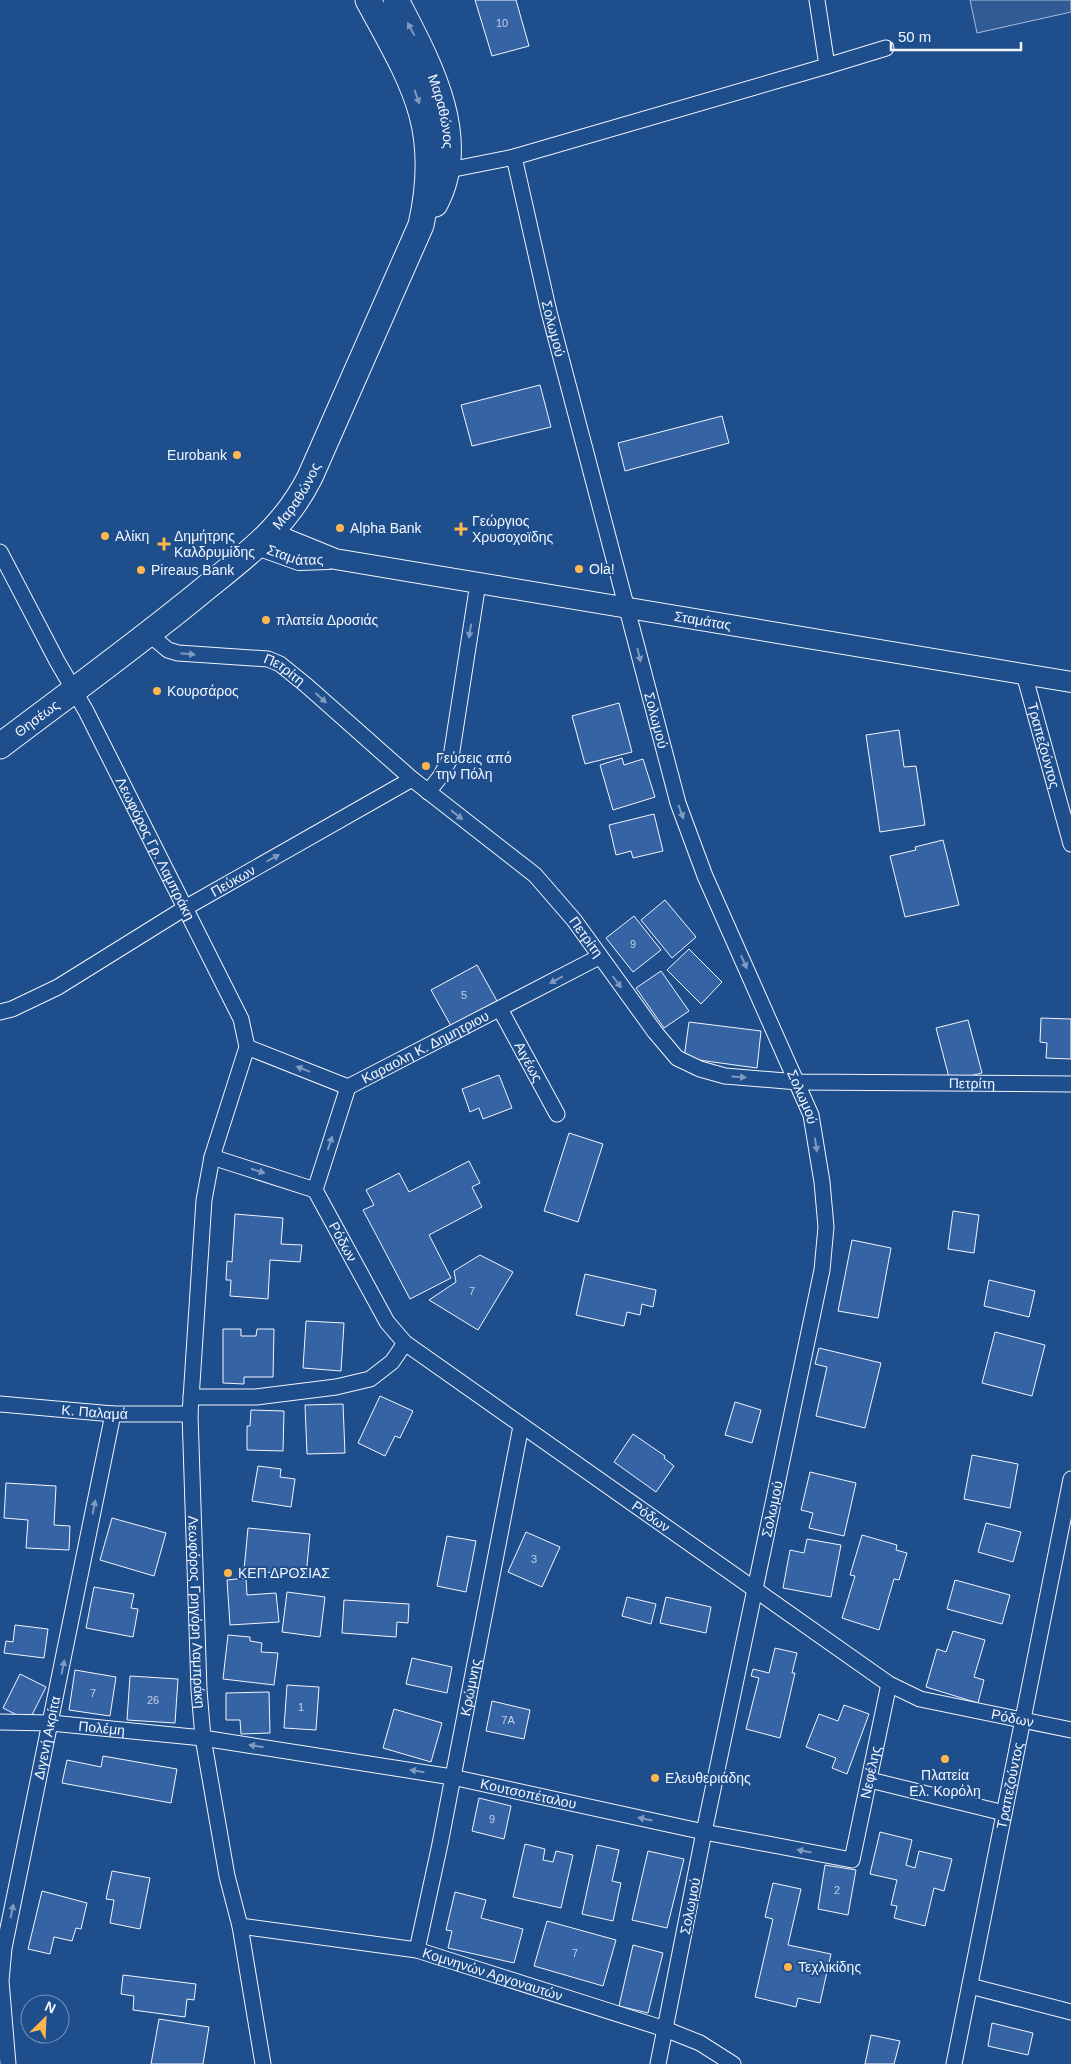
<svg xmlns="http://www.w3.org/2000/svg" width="1071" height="2064" font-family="Arial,sans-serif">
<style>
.green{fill:#305b95;stroke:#a8bbd7}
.building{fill:#3563a3;stroke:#f2f6ff}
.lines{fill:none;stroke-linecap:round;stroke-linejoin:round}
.minor-casing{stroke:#f2f6ff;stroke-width:17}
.tertiary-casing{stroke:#f2f6ff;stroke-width:22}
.primary-casing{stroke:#f2f6ff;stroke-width:27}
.minor{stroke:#1f4e8c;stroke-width:15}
.tertiary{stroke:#1f4e8c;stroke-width:20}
.primary{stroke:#1f4e8c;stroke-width:25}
.oneway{fill:#7e9ac0}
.poi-dot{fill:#ffb74d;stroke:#1f4e8c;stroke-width:2}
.labels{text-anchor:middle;stroke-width:4;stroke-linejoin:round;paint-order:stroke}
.number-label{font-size:11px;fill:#c3d1e8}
.street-label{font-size:14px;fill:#f2f6ff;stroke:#1f4e8c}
.poi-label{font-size:14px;fill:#f2f6ff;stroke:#1f4e8c;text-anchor:start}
</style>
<rect width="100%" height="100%" fill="#1f4e8c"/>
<path class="green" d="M970,0H1071V12L977,33Z"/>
<g class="building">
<path d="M475,0H516L529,46L492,56Z"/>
<path d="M540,385L551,427L472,446L461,405Z"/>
<path d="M722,416L729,443L625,471L618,443Z"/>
<path d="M619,703L632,752L585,764L572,716Z"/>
<path d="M899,730L904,767L916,766L925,825L880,832L866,735Z"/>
<path d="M622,758L624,765L643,759L655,797L613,810L600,765Z"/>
<path d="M654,814L663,851L633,858L631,851L616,855L609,825Z"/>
<path d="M943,840L959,905L905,917L890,856L916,850L915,847Z"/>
<path d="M665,900L696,937L672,958L641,920Z"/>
<path d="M634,916L661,950L633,972L606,938Z"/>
<path d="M689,949L722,982L701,1004L667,970Z"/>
<path d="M477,965L497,1001L451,1026L431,990Z"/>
<path d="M661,971L689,1011L664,1028L636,988Z"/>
<path d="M1041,1018L1071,1019V1059L1046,1058L1047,1043L1040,1042Z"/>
<path d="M968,1020L982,1073L950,1081L936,1028Z"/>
<path d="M689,1022L761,1031L757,1068L684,1058Z"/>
<path d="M499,1075L512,1108L483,1119L479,1108L470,1112L462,1089Z"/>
<path d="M569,1133L603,1144L578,1222L544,1211Z"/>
<path d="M469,1161L480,1183L472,1187L482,1207L429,1235L451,1278L410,1299L363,1210L374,1205L366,1190L399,1173L409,1192Z"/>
<path d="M953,1211L979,1215L974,1253L948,1249Z"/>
<path d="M235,1214L283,1218L281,1244L302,1245L300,1262L270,1260L268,1299L230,1296L231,1280H226L227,1261L232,1262Z"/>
<path d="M852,1240L891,1248L878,1318L838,1311Z"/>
<path d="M480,1255L513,1272L478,1330L429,1300L456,1282L454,1271Z"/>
<path d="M585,1274L656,1290L653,1307L642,1304L640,1315L627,1312L624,1326L576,1315Z"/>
<path d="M989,1280L1035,1291L1029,1317L984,1306Z"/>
<path d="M306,1321L344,1323L341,1371L303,1368Z"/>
<path d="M223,1329H241V1336H256L257,1329H274L273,1377H244V1384L223,1383Z"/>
<path d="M995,1332L1045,1345L1032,1396L982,1383Z"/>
<path d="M819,1348L881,1363L865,1428L816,1416L827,1367L815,1364Z"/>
<path d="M380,1396L413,1411L400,1438L395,1436L385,1456L358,1443Z"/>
<path d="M735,1402L761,1410L752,1443L725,1435Z"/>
<path d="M343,1404L345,1453L307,1454L305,1405Z"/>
<path d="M251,1410L284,1411L283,1451L247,1450V1426H250Z"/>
<path d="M633,1434L665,1456L664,1458L674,1466L656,1492L614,1462Z"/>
<path d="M972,1455L1018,1464L1010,1508L964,1499Z"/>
<path d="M258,1466L281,1469L280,1477L295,1479L291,1507L252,1501Z"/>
<path d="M810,1472L856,1483L844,1536L809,1528L813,1513L801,1510Z"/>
<path d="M6,1483L56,1486L54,1525L70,1526L69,1550L26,1548L28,1520L4,1518Z"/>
<path d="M112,1518L166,1533L154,1576L100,1560Z"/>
<path d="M986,1523L1021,1532L1013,1562L978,1552Z"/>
<path d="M248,1528L310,1534L306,1576L244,1570Z"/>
<path d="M526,1532L560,1547L542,1587L508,1572Z"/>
<path d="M862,1535L897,1545L896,1550L907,1553L899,1580L894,1579L879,1630L842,1618L855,1576L850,1575Z"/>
<path d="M447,1536L476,1541L466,1592L437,1586Z"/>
<path d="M807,1539L841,1545L831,1597L783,1588L790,1550L804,1553Z"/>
<path d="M246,1578L247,1595L276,1593L279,1622L230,1625L227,1580Z"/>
<path d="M955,1580L1010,1595L1002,1624L947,1609Z"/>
<path d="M94,1587L134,1594L131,1608L138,1609L133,1637L86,1628Z"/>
<path d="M287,1592L325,1597L320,1637L282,1632Z"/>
<path d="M627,1597L656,1604L651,1624L622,1616Z"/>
<path d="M666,1597L711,1607L706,1633L660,1623Z"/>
<path d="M344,1600L409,1604L408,1623L397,1622L396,1637L342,1633Z"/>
<path d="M15,1625L48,1629L44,1658L4,1653L6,1641L13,1642Z"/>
<path d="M953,1631L985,1640L974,1677L984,1680L978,1703L926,1687L937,1649L946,1652Z"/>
<path d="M228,1635L250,1637V1641L262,1643L261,1652L278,1653L274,1685L223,1679Z"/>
<path d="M775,1648L797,1653L792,1673H795L780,1738L746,1729L759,1678L751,1676L753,1669L769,1673Z"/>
<path d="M412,1658L452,1667L447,1693L406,1684Z"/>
<path d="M75,1670L116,1677L110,1716L69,1710Z"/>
<path d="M20,1674L46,1687L29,1721L3,1708Z"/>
<path d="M130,1676L178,1679L175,1723L127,1720Z"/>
<path d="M287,1685L319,1687L316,1730L284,1728Z"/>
<path d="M269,1692L270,1733L241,1734L240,1720H226V1693Z"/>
<path d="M492,1701L530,1710L524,1739L486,1731Z"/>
<path d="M844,1705L869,1714L847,1774L832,1768L836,1758L806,1747L819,1714L838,1721Z"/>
<path d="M394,1709L442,1723L431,1762L383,1748Z"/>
<path d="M103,1756L177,1769L171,1803L62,1783L67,1760L101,1767Z"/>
<path d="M479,1798L511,1806L504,1839L472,1831Z"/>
<path d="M880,1832L912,1840L906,1865L915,1868L919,1851L952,1859L944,1891L934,1888L925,1926L894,1918L897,1906L891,1905L897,1880L870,1874Z"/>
<path d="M525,1844L545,1849L543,1860L553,1862L556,1851L573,1855L561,1908L513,1897Z"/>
<path d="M597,1845L619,1850L612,1881L621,1883L613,1921L582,1914Z"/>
<path d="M648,1851L684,1859L667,1928L632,1920Z"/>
<path d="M825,1865L856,1870L848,1915L818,1909Z"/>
<path d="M112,1871L150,1878L140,1929L110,1923L114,1900L106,1899Z"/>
<path d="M773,1883L801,1889L788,1945L831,1954L820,2003L798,1998L796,2007L755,1997L773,1919L765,1917Z"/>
<path d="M42,1891L87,1903L81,1929L76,1928L72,1941L54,1937L50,1954L28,1949Z"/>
<path d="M455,1892L486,1900L481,1918L523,1929L514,1963L448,1948L452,1931L446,1930Z"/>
<path d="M547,1921L616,1940L603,1986L534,1966Z"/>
<path d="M633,1945L663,1953L648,2013L619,2006Z"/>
<path d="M123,1975L196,1984L194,2000L187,1999L185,2017L133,2010L134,1996L121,1994Z"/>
<path d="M159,2019L209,2027L203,2064H151Z"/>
<path d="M992,2023L1033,2033L1028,2055L988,2046Z"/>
<path d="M871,2035L900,2041L894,2064H865Z"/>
</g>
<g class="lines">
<defs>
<g id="minor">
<path d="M827,66L886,48"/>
<path id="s1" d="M514,157L549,312L678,803L705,876L811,1115L822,1182L826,1227L822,1270L704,1832L658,2064"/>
<path d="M439,172L514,157L827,66L817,0"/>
<path id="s2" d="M0,552L57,661L86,711L241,1019L247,1047L212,1157L204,1200L190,1414L199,1690L203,1738L227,1876L240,1926L263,2064"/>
<path id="s3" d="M149,634L168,650L178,653L268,659L280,664L306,685L412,779L535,875L574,920L655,1032L677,1058L700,1069L725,1076L798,1082L1071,1084"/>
<path id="s4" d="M1024,674L1071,844"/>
<path d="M428,792L440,777L451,757L478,583"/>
<path id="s5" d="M500,1009L557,1114"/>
<path id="s6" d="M0,1012L12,1009L58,987L185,908L412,779"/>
<path d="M247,1047L348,1087"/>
<path d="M212,1157L315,1190"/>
<path id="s7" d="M315,1190L387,1322L405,1343L889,1684L920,1699L1071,1730"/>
<path id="s8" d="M315,1190L348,1087L599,957"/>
<path d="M191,1397H256L336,1387L370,1379L392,1362L405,1343"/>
<path id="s9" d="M0,1404L113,1414H190"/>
<path id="s10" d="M0,1722L51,1723L203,1738L452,1777L704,1832L852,1860L889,1684"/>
<path d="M870,1780L1004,1813"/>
<path id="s11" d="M240,1926L417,1950L665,2029L700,2043L733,2064"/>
<path id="s12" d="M417,1950L440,1844L521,1426"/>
<path d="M970,1986L1071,2012"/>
<path id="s13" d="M8,2064L1,1981L4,1948L113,1414"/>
<path id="s14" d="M954,2064L1071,1479"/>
</g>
<g id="tertiary">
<path id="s15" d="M271,533L335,559L1071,682"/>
<path id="s16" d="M257,545L299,560L328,559"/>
</g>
<g id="primary">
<path id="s17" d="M396,0C427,60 471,137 435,204"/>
<path id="s18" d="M0,746C66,696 132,648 196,596C242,558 283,531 310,477L421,225C443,127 413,83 368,0"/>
</g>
</defs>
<use href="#minor" class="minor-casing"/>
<use href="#tertiary" class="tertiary-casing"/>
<use href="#primary" class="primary-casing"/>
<use href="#minor" class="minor"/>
<use href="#tertiary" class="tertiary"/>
<use href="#primary" class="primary"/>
</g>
<defs><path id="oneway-solid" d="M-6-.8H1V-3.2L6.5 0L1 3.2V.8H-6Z" transform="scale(1.25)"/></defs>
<g class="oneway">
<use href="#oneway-solid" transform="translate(411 29) rotate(-118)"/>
<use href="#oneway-solid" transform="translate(417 97) rotate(71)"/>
<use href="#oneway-solid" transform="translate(470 631) rotate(99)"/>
<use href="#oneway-solid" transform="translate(188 654) rotate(5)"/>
<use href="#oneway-solid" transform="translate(639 655) rotate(76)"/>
<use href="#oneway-solid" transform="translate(321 698) rotate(42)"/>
<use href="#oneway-solid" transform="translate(681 812) rotate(70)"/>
<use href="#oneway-solid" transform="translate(457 815) rotate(38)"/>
<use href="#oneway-solid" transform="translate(273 858) rotate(-29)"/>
<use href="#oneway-solid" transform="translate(744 962) rotate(66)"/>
<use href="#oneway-solid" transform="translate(556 980) rotate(152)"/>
<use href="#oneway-solid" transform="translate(617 982) rotate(53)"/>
<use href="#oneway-solid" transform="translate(303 1069) rotate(-158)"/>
<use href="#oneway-solid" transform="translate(739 1077) rotate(4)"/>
<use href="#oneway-solid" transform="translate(330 1143) rotate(-72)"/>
<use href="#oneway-solid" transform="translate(816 1145) rotate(81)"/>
<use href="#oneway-solid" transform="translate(258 1171) rotate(18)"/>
<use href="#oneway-solid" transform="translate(94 1507) rotate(-79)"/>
<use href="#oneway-solid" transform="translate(63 1667) rotate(-79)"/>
<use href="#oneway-solid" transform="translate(256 1746) rotate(-171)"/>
<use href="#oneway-solid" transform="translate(417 1771) rotate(-171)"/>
<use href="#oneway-solid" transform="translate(645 1819) rotate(-168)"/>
<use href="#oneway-solid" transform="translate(804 1851) rotate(-169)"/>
<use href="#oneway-solid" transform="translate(12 1911) rotate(-78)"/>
</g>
<g class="poi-dot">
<circle cx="237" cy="455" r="5"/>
<circle cx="340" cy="528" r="5"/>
<path d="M458.5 521.5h5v5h5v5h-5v5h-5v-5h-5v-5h5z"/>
<circle cx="105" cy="536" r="5"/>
<path d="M161.5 536.5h5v5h5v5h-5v5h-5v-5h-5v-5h5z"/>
<circle cx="579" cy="569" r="5"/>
<circle cx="141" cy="570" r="5"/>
<circle cx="266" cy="620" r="5"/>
<circle cx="157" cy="691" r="5"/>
<circle cx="426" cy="766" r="5"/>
<circle cx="228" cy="1573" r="5"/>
<circle cx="945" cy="1759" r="5"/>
<circle cx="655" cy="1778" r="5"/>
<circle cx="788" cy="1967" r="5"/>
</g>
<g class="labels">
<g class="number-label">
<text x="502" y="27">10</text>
<text x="633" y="948">9</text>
<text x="464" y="999">5</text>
<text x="472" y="1295">7</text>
<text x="534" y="1563">3</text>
<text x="93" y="1697">7</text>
<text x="153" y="1704">26</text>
<text x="301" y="1711">1</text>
<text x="508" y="1724">7A</text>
<text x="492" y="1823">9</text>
<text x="837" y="1894">2</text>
<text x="575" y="1957">7</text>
</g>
<g class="street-label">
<text dy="5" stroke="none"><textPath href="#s17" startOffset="121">Μαραθώνος</textPath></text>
<text dy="5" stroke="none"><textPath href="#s1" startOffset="176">Σολωμού</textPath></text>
<text dy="5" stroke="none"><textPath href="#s18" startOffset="390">Μαραθώνος</textPath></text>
<text dy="5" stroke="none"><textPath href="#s16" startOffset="40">Σταμάτας</textPath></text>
<text dy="5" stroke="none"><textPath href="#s15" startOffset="442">Σταμάτας</textPath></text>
<text dy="5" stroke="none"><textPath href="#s3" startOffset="145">Πετρίτη</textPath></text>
<text dy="5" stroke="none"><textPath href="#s18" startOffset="46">Θησέως</textPath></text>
<text dy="5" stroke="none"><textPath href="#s1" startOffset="581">Σολωμού</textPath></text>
<text dy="5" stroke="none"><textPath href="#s4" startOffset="74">Τραπεζούντος</textPath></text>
<text dy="5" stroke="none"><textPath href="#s2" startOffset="335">Λεωφόρος Γρ. Λαμπράκη</textPath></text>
<text dy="5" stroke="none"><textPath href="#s6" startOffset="268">Πεύκων</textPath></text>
<text dy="5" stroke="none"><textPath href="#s3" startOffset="550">Πετρίτη</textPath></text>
<text dy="5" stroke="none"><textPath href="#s8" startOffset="195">Καραολη Κ. Δημητριου</textPath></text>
<text dy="5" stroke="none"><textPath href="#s5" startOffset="60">Αιγέως</textPath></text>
<text dy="5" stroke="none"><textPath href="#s3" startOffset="1000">Πετρίτη</textPath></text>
<text dy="5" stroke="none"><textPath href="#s1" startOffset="986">Σολωμού</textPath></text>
<text dy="5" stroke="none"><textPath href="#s7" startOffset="59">Ρόδων</textPath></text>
<text dy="5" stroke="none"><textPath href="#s9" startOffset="95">Κ. Παλαμά</textPath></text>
<text transform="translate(772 1509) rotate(-78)" y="5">Σολωμού</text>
<text dy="5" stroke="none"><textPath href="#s7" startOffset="479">Ρόδων</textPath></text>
<text dy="5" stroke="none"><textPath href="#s2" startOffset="1126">Λεωφόρος Γρηγόρη Λαμπράκη</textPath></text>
<text dy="5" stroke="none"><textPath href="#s12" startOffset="268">Κρώμνης</textPath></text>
<text dy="5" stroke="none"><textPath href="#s7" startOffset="899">Ρόδων</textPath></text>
<text dy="5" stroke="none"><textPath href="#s10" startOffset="102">Πολέμη</textPath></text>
<text dy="5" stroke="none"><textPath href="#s13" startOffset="331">Διγενή Ακρίτα</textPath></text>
<text dy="5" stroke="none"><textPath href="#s10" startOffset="954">Νεφέλης</textPath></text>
<text dy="5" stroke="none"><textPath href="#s14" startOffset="284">Τραπεζούντος</textPath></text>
<text dy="5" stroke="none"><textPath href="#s10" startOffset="534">Κουτσοπέταλου</textPath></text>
<text transform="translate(690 1906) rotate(-79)" y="5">Σολωμού</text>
<text dy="5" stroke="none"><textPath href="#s11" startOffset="258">Κομνηνών Αργοναυτών</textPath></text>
</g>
<g class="poi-label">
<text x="227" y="460" text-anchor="end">Eurobank</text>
<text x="472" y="526">Γεώργιος<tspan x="472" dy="16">Χρυσοχοϊδης</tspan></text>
<text x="350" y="533">Alpha Bank</text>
<text x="115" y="541">Αλίκη</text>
<text x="174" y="541">Δημήτρης<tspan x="174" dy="16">Καλδρυμίδης</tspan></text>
<text x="589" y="574">Ola!</text>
<text x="151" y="575">Pireaus Bank</text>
<text x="276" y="625">πλατεία Δροσιάς</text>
<text x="167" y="696">Κουρσάρος</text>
<text x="436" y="763">Γεύσεις από<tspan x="436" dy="16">την Πόλη</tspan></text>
<text x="238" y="1578">ΚΕΠ ΔΡΟΣΙΑΣ</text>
<text x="945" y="1780" text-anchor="middle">Πλατεία<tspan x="945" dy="16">Ελ. Κορόλη</tspan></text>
<text x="665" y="1783">Ελευθεριάδης</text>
<text x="798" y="1972">Τεχλικίδης</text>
</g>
</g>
<g transform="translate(45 2019) rotate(24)"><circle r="24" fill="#1f4e8c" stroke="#7391ba"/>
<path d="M0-4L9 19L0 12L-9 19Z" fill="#ffb74d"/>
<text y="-8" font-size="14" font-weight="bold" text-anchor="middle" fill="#f2f6ff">N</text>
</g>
<path d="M891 42v8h130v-8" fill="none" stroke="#f2f6ff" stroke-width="2.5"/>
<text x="898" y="42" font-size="15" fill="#f2f6ff" stroke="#1f4e8c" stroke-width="4" paint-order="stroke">50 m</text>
</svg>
